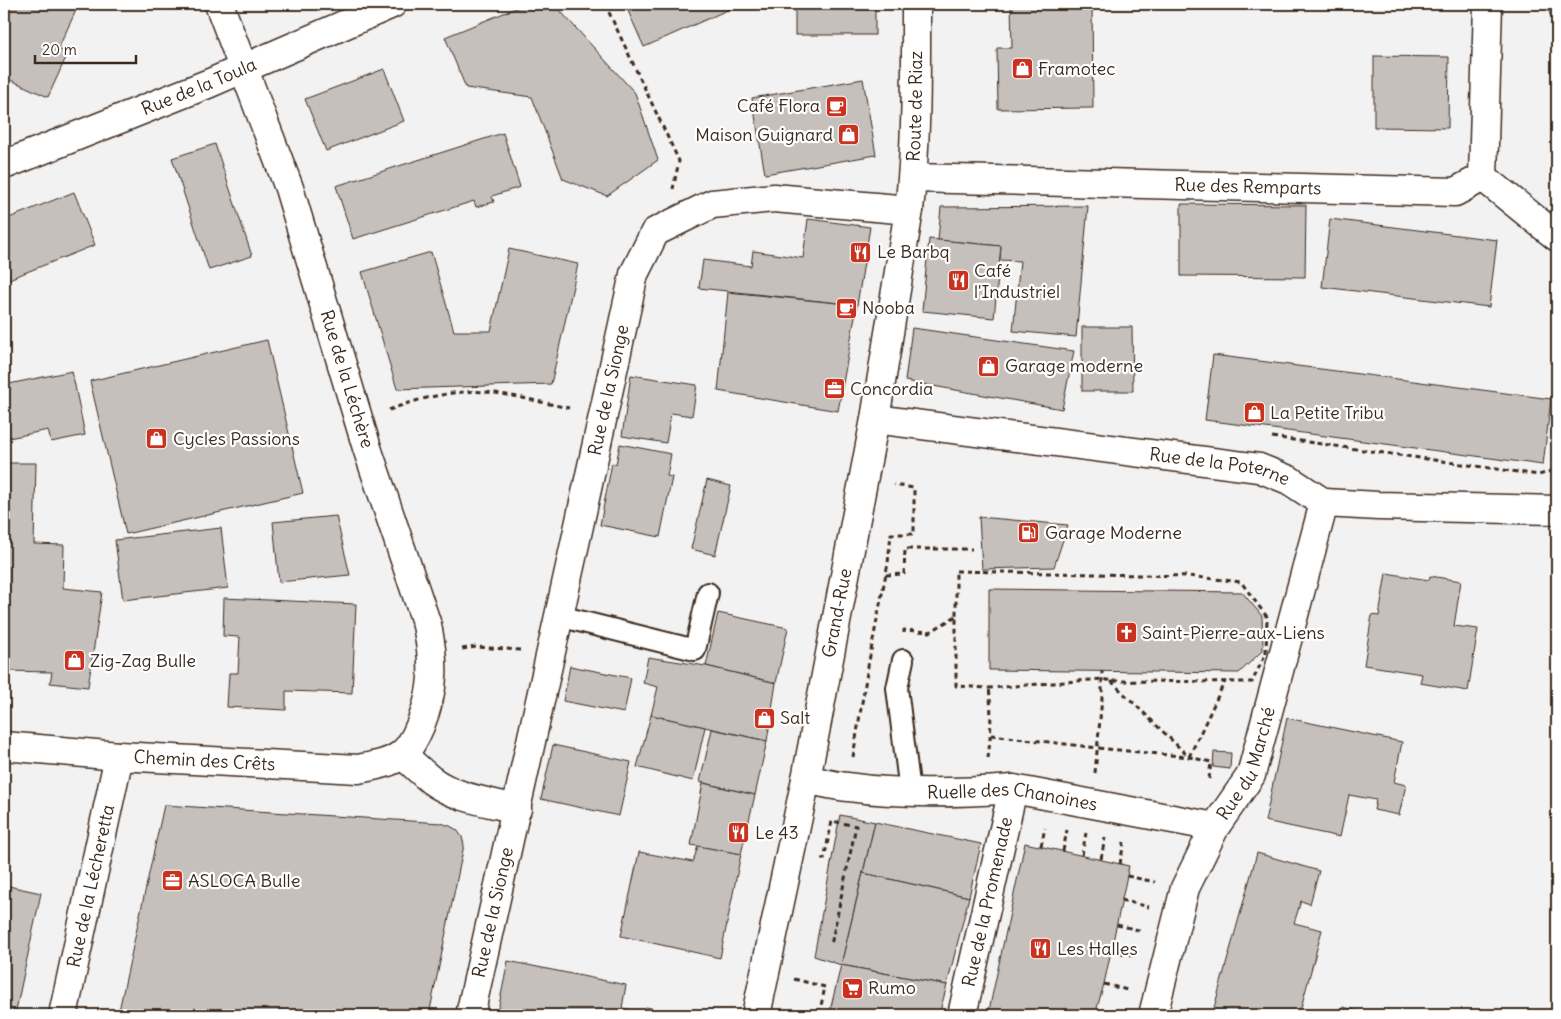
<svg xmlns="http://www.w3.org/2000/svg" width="1561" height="1019" font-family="Delius,sans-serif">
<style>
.building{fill:#c6c0bd;stroke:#3b2a1e}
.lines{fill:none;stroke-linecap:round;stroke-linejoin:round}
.lane-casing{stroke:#3b2a1e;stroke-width:24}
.street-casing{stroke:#3b2a1e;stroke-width:31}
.secondary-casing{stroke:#3b2a1e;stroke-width:31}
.path{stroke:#3b2a1e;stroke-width:3;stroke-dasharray:5 4;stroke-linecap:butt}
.lane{stroke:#fff;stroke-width:20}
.street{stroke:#fff;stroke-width:28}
.secondary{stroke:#fff;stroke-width:28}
.labels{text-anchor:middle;stroke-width:4.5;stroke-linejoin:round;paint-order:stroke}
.poi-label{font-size:18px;fill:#3b2a1e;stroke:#fff;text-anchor:start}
.street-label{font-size:18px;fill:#3b2a1e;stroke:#fff}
</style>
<rect width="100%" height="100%" fill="#f3f2f2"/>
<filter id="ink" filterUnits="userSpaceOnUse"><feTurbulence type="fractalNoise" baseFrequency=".02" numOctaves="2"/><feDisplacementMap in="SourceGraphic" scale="10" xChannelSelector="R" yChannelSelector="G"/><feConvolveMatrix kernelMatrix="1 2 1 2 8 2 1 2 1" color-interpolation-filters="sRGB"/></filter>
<g filter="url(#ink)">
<g class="building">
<path d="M4,4H79L58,49L68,53L48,97L4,77Z"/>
<path d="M526,4H554L635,93L658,160L607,196L563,179L532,97L466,88L445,37Z"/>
<path d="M625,4H741L644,47Z"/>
<rect x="795" y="4" width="80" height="31"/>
<path d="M1011,4H1092L1093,108L998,109L997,48H1012Z"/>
<path d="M1546,4H1557V32Z"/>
<path d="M1374,56L1449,57L1448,128L1374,127Z"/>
<path d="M384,69L404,121L326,151L305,99Z"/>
<path d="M863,79L876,155L765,174L752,98Z"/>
<path d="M503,133L520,187L492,196L494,202L476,207L474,201L353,239L336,186Z"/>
<path d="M215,144L252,256L209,270L172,158Z"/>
<path d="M74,192L95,245L4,281V220Z"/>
<path d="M1181,204L1306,205L1305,277L1181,276Z"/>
<path d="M1088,206L1076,337L1013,331L1020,261L1000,260L1001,246L938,240L941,207Z"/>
<path d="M808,219L870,227L857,305L699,288L703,260L751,266L753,251L803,258Z"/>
<path d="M1330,219L1497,240L1489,307L1322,287Z"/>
<path d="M929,239L1001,246L994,318L922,311Z"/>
<path d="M509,249L578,264L551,384L397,389L362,272L431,252L454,331H491Z"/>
<path d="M728,292L857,305L838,411L718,391Z"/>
<path d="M1082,327H1132L1133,391H1082Z"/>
<path d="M912,328L1074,351L1062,409L905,381Z"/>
<path d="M267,340L303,493L126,534L90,381Z"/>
<path d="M1213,355L1551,399L1543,465L1205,420Z"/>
<path d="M72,371L85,435L51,442L48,430L4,439V385Z"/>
<path d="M631,375L697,385L692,416L671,413L666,443L622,436Z"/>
<path d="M620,444L671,454L667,476L672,477L660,537L600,525L612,463L616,464Z"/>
<path d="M4,463H36L34,544L64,545L63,588L102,592L88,687L50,683L52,672L4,671Z"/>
<path d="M707,480L731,486L715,555L691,549Z"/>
<path d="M336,516L350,575L279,582L273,522Z"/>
<path d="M979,517L1068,525L1054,567L982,569Z"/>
<path d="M221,528L228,588L123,600L115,540Z"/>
<path d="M1386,573L1429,580L1430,576L1461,581L1454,626L1478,629L1468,691L1420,683L1422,674L1364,665L1372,615L1379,616Z"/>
<path d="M989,589L1242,592L1262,616L1263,650L1239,673L989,670Z"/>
<path d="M224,598L356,604L352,693L286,691V710L227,707L229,673H238L240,637L223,636Z"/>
<path d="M718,613L788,628L776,683L706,666Z"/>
<path d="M648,657L706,666L776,683L767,741L651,715L658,687L643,683Z"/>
<path d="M570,666L631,678L624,713L563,701Z"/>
<path d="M651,715L705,727L693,781L637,767Z"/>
<path d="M1287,718L1402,742L1394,782L1406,785L1399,815L1374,810L1376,800L1349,795L1340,837L1265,821Z"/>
<path d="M712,729L767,741L755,795L700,782Z"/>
<path d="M553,745L631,762L619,816L541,799Z"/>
<path d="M1214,752L1231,753L1230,769L1213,767Z"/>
<path d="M703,783L755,795L741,854L691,845Z"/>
<path d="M164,805L441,823L450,826L457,830L462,837L464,845L429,1015H118Z"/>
<path d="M840,815L875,822L841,965L814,956Z"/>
<path d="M875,822L981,844L969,897L863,873Z"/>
<path d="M1025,843L1129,866L1104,984L1095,1015H988Z"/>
<path d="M698,846L741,854L720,958L621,936L639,852L693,862Z"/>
<path d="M1257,853L1319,871L1310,904L1301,901L1294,923L1322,930L1299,1015H1212Z"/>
<path d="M863,873L969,897L947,985L841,965Z"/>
<path d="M4,885L41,893L15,1015H4Z"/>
<path d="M508,961L626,985L622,1008L645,1013V1015H497Z"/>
<path d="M841,965L947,985L939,1015H829Z"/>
<path d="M646,1007L682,1015H645Z"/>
<path d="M1343,1007L1374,1015H1340Z"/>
</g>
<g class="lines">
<defs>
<g id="lane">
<path d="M559,616L695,650L708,593"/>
<path d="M903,660L897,688L910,792"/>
</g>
<g id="street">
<path id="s1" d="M4,165L210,83L392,4"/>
<path d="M1483,177L1488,4"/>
<path id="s2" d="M913,178L1455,192L1483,177L1557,237"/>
<path id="s3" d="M875,419L1259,468L1289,480L1324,503L1378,506L1557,510"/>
<path id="s4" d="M4,746L119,756L358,769C373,766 389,764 401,755C410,748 416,736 420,726C435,689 435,664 427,625L367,448L289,188L219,4"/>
<path d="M402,754C412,763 421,772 431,780C455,798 489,802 517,809"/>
<path id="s5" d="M806,779C820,782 834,786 848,787C902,795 959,793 1013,789L1215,827"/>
<path id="s6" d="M63,1015L119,756"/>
<path id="s7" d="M470,1015L571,562L634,274L655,232L712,204L774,198L909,210L875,419L806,779L756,1015"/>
<path id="s8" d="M962,1015L1013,789"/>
<path id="s9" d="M1153,1015L1185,888L1215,827L1251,775L1324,503"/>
</g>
<g id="secondary">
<path id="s10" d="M909,210C917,141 916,72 916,4"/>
</g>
</defs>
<use href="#lane" class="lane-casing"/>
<use href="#street" class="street-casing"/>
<use href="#secondary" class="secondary-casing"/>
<g class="path">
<path d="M605,4L679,161L673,189"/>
<path d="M911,389L930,392"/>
<path d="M389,410C412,401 438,394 463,392C495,389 537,402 569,408"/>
<path d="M1272,437L1539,475L1557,469"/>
<path d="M956,571L1187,576L1241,582L1267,617L1266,653L1252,682L1111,681L1103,679L989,688L956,686Z"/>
<path d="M886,575L904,574L905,549H972"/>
<path d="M904,633V630L930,632L956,616"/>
<path d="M462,649L476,647L520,650"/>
<path d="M1111,681L1189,757"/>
<path d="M991,735L1098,748L1189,757L1211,762L1209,779"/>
<path d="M853,757L868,666L888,563L891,534H914V488L894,485"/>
<path d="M1189,757L1225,681"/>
<path d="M988,758C991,735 992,712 989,688"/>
<path d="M1095,773L1102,698V671"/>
<path d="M1041,846L1045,828"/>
<path d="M1063,851L1067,830"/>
<path d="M1082,855L1086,833"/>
<path d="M821,859H824L832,821L856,826L831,945"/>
<path d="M1101,859L1105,838"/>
<path d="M1120,864L1124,842"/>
<path d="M1127,876L1155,882"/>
<path d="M1121,900L1149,907"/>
<path d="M1117,925L1143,931"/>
<path d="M1112,951L1137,956"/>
<path d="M794,979L825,987L819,1015"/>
<path d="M1104,984L1127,990"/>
</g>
<use href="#lane" class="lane"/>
<use href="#street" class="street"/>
<use href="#secondary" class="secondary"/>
</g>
</g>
<defs>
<symbol id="shop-square" viewBox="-11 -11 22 22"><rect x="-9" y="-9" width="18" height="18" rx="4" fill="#c8321e" stroke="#fff"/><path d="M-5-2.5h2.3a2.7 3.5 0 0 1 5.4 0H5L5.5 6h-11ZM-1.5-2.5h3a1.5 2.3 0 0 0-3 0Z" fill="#fff"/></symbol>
<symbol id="cafe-square" viewBox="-11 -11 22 22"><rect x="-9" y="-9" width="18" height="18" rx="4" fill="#c8321e" stroke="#fff"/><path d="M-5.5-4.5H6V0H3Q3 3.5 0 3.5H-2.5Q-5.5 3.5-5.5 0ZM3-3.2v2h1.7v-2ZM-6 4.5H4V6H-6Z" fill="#fff"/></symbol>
<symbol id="restaurant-square" viewBox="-11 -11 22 22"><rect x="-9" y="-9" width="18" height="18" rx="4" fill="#c8321e" stroke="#fff"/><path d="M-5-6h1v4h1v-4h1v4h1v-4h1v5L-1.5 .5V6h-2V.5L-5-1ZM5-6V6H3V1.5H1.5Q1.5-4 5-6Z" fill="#fff"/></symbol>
<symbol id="office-square" viewBox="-11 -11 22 22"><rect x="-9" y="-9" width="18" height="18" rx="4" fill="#c8321e" stroke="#fff"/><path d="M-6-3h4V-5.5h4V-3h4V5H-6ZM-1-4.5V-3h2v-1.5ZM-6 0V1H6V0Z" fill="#fff"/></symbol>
<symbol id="fuel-square" viewBox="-11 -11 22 22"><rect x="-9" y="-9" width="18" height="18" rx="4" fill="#c8321e" stroke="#fff"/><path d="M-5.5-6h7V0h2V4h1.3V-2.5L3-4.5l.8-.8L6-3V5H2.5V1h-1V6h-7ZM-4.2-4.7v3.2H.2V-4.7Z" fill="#fff"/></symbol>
<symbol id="church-square" viewBox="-11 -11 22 22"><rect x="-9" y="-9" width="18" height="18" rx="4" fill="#c8321e" stroke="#fff"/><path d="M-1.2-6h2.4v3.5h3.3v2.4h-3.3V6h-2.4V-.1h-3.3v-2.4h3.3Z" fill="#fff"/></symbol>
<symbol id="supermarket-square" viewBox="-11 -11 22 22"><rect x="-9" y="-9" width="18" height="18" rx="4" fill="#c8321e" stroke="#fff"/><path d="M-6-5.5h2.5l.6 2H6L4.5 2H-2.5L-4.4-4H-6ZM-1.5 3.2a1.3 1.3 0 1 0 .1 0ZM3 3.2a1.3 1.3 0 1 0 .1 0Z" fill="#fff"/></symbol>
</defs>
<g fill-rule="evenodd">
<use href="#shop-square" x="1010" y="56" width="25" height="25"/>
<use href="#cafe-square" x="824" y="94" width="25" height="25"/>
<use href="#shop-square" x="836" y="122" width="25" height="25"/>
<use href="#restaurant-square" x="848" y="240" width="25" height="25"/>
<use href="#restaurant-square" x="946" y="268" width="25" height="25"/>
<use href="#cafe-square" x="834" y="296" width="25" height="25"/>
<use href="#shop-square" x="976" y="354" width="25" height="25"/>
<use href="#office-square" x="822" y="376" width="25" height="25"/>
<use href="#shop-square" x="1242" y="400" width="25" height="25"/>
<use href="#shop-square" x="144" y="426" width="25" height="25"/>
<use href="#fuel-square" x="1016" y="520" width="25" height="25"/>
<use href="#church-square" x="1114" y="620" width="25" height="25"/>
<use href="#shop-square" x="62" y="648" width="25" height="25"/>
<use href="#shop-square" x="752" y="706" width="25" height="25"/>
<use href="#restaurant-square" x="726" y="820" width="25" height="25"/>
<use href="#office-square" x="160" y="868" width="25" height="25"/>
<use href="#restaurant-square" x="1028" y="936" width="25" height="25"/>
<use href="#supermarket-square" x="840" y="976" width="25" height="25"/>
</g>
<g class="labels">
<g class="poi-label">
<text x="1038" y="75">Framotec</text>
<text x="820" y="112" text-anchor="end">Café Flora</text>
<text x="833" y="141" text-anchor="end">Maison Guignard</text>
<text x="877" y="258">Le Barbq</text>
<text x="974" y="277">Café<tspan x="974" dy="21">l'Industriel</tspan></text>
<text x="862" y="314">Nooba</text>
<text x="1005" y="372">Garage moderne</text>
<text x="850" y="395">Concordia</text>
<text x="1270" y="419">La Petite Tribu</text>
<text x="173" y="445">Cycles Passions</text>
<text x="1045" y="539">Garage Moderne</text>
<text x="1142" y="639">Saint-Pierre-aux-Liens</text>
<text x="90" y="667">Zig-Zag Bulle</text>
<text x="780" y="724">Salt</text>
<text x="755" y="839">Le 43</text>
<text x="188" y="887">ASLOCA Bulle</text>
<text x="1057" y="955">Les Halles</text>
<text x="868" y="994">Rumo</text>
</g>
<g class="street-label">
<text dy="6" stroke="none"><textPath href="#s1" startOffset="210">Rue de la Toula</textPath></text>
<text dy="6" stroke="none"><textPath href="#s10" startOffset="104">Route de Riaz</textPath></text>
<text dy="6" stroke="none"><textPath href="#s2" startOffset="335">Rue des Remparts</textPath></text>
<text transform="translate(347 379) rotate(73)" y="6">Rue de la Léchère</text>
<text dy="6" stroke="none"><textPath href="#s7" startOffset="640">Rue de la Sionge</textPath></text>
<text dy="6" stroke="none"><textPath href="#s3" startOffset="348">Rue de la Poterne</textPath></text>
<text transform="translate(837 613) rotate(-79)" y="6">Grand-Rue</text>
<text dy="6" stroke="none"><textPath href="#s4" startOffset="201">Chemin des Crêts</textPath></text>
<text dy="6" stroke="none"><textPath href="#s9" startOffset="271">Rue du Marché</textPath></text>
<text dy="6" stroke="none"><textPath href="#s5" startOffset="208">Ruelle des Chanoines</textPath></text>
<text dy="6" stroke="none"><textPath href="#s6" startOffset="132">Rue de la Lécheretta</textPath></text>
<text dy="6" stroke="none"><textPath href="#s8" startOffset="116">Rue de la Promenade</textPath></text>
<text dy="6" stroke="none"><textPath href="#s7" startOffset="105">Rue de la Sionge</textPath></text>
</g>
</g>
<rect width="1561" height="1019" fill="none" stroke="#fff" stroke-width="20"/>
<rect x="10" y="10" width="1541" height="999" fill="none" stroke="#3b2a1e" stroke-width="2" filter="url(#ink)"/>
<path d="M35 55v8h101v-8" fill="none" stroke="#3b2a1e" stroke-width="2.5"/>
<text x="42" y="55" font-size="15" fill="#3b2a1e" stroke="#ffffff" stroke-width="4" paint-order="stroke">20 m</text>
</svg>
